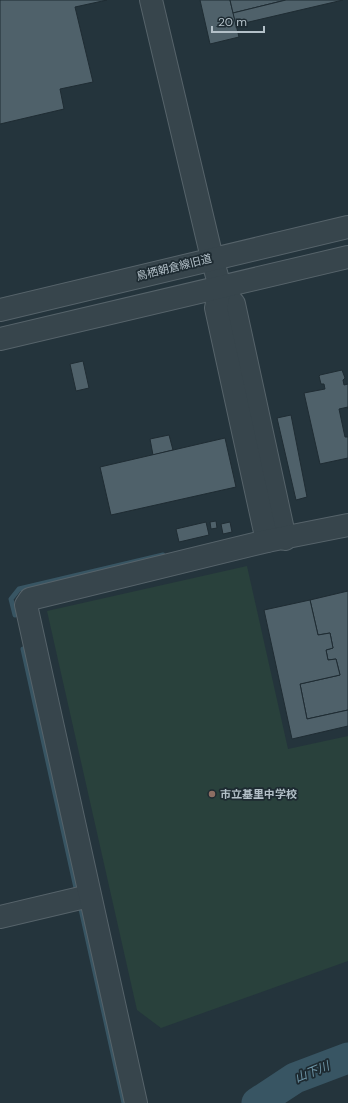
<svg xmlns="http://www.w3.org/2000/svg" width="348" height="1103" font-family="'DM Sans','Noto Sans JP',sans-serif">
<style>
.green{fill:#29413c}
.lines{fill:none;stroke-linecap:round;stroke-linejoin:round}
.stream{stroke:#385563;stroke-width:5}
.river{stroke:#385563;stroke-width:31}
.building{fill:#4f616a;stroke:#1f2c33}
.minor-casing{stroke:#56636a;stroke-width:24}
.minor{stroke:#37454c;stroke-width:22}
.education-dot{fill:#8d6e63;stroke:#1d2a31;stroke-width:1.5}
.labels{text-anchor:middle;stroke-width:3.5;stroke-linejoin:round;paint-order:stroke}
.street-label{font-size:11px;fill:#b3c0c8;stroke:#1d2a31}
.poi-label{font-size:11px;font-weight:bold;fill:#b3c0c8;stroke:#1d2a31;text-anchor:start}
.water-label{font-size:12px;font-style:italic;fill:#6d94a6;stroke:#1d2a31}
</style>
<rect width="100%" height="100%" fill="#24343c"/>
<path class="green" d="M247,566L288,749L348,736V961L161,1028L137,1010L47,611Z"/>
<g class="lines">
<g class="stream">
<path d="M15,615L11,599L19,589L163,555"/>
<path d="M23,649L76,888"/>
<path d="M81,909L124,1103"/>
</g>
<path class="river" d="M257,1103L295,1078L348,1058"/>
</g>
<g class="building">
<path d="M0,0H107L75,7L93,82L60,89L64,109L0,124Z"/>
<path d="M200,0H230L239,37L210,44Z"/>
<path d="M230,0H286L233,13Z"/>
<path d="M286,0H343L236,25L233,13Z"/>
<path d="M83,361L89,388L76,391L70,364Z"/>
<path d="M342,370L345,378L343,380L344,385L348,384V409V407L339,409L345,437H348V458L320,464L304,393L325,389L324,384H321L319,376L320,375Z"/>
<path d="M291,415L307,497L296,500L277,418Z"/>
<path d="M169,435L173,450L153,455L150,439Z"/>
<path d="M225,438L236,487L111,515L100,467Z"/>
<path d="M216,521L217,528L211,529L210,522Z"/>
<path d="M206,522L209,535L179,542L176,529Z"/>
<path d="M230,522L232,532L223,534L221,524Z"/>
<path d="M348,591V710L307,719L300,684L340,675L336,659L328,660L326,650L333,648L330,633L318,635L310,600Z"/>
<path d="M310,600L318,635L330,633L333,648L326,650L328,660L336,659L340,675L300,684L307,719L348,710V726L292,739L264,610Z"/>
</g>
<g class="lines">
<defs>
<g id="minor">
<path d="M151,0L212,258L220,287L234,304L285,539"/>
<path d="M220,287L216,308L267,541"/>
<path d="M0,310L348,227"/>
<path d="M0,339L348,257"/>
<path d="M0,917L89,896"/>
<path d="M136,1103L26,605L30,599L267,541L348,525"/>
</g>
</defs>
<use href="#minor" class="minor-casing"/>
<use href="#minor" class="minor"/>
</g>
<circle class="education-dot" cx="212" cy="794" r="4"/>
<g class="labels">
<g class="street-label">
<text transform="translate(174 267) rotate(-14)" y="4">鳥栖朝倉線旧道</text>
</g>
<g class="poi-label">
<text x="220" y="798">市立基里中学校</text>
</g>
<g class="water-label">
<text transform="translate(312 1072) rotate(-22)" y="4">山下川</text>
</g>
</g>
<path d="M212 26v6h52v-6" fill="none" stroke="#b3c0c8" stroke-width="2"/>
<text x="218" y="26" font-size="12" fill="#b3c0c8" stroke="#1d2a31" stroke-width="3" paint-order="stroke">20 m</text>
</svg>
